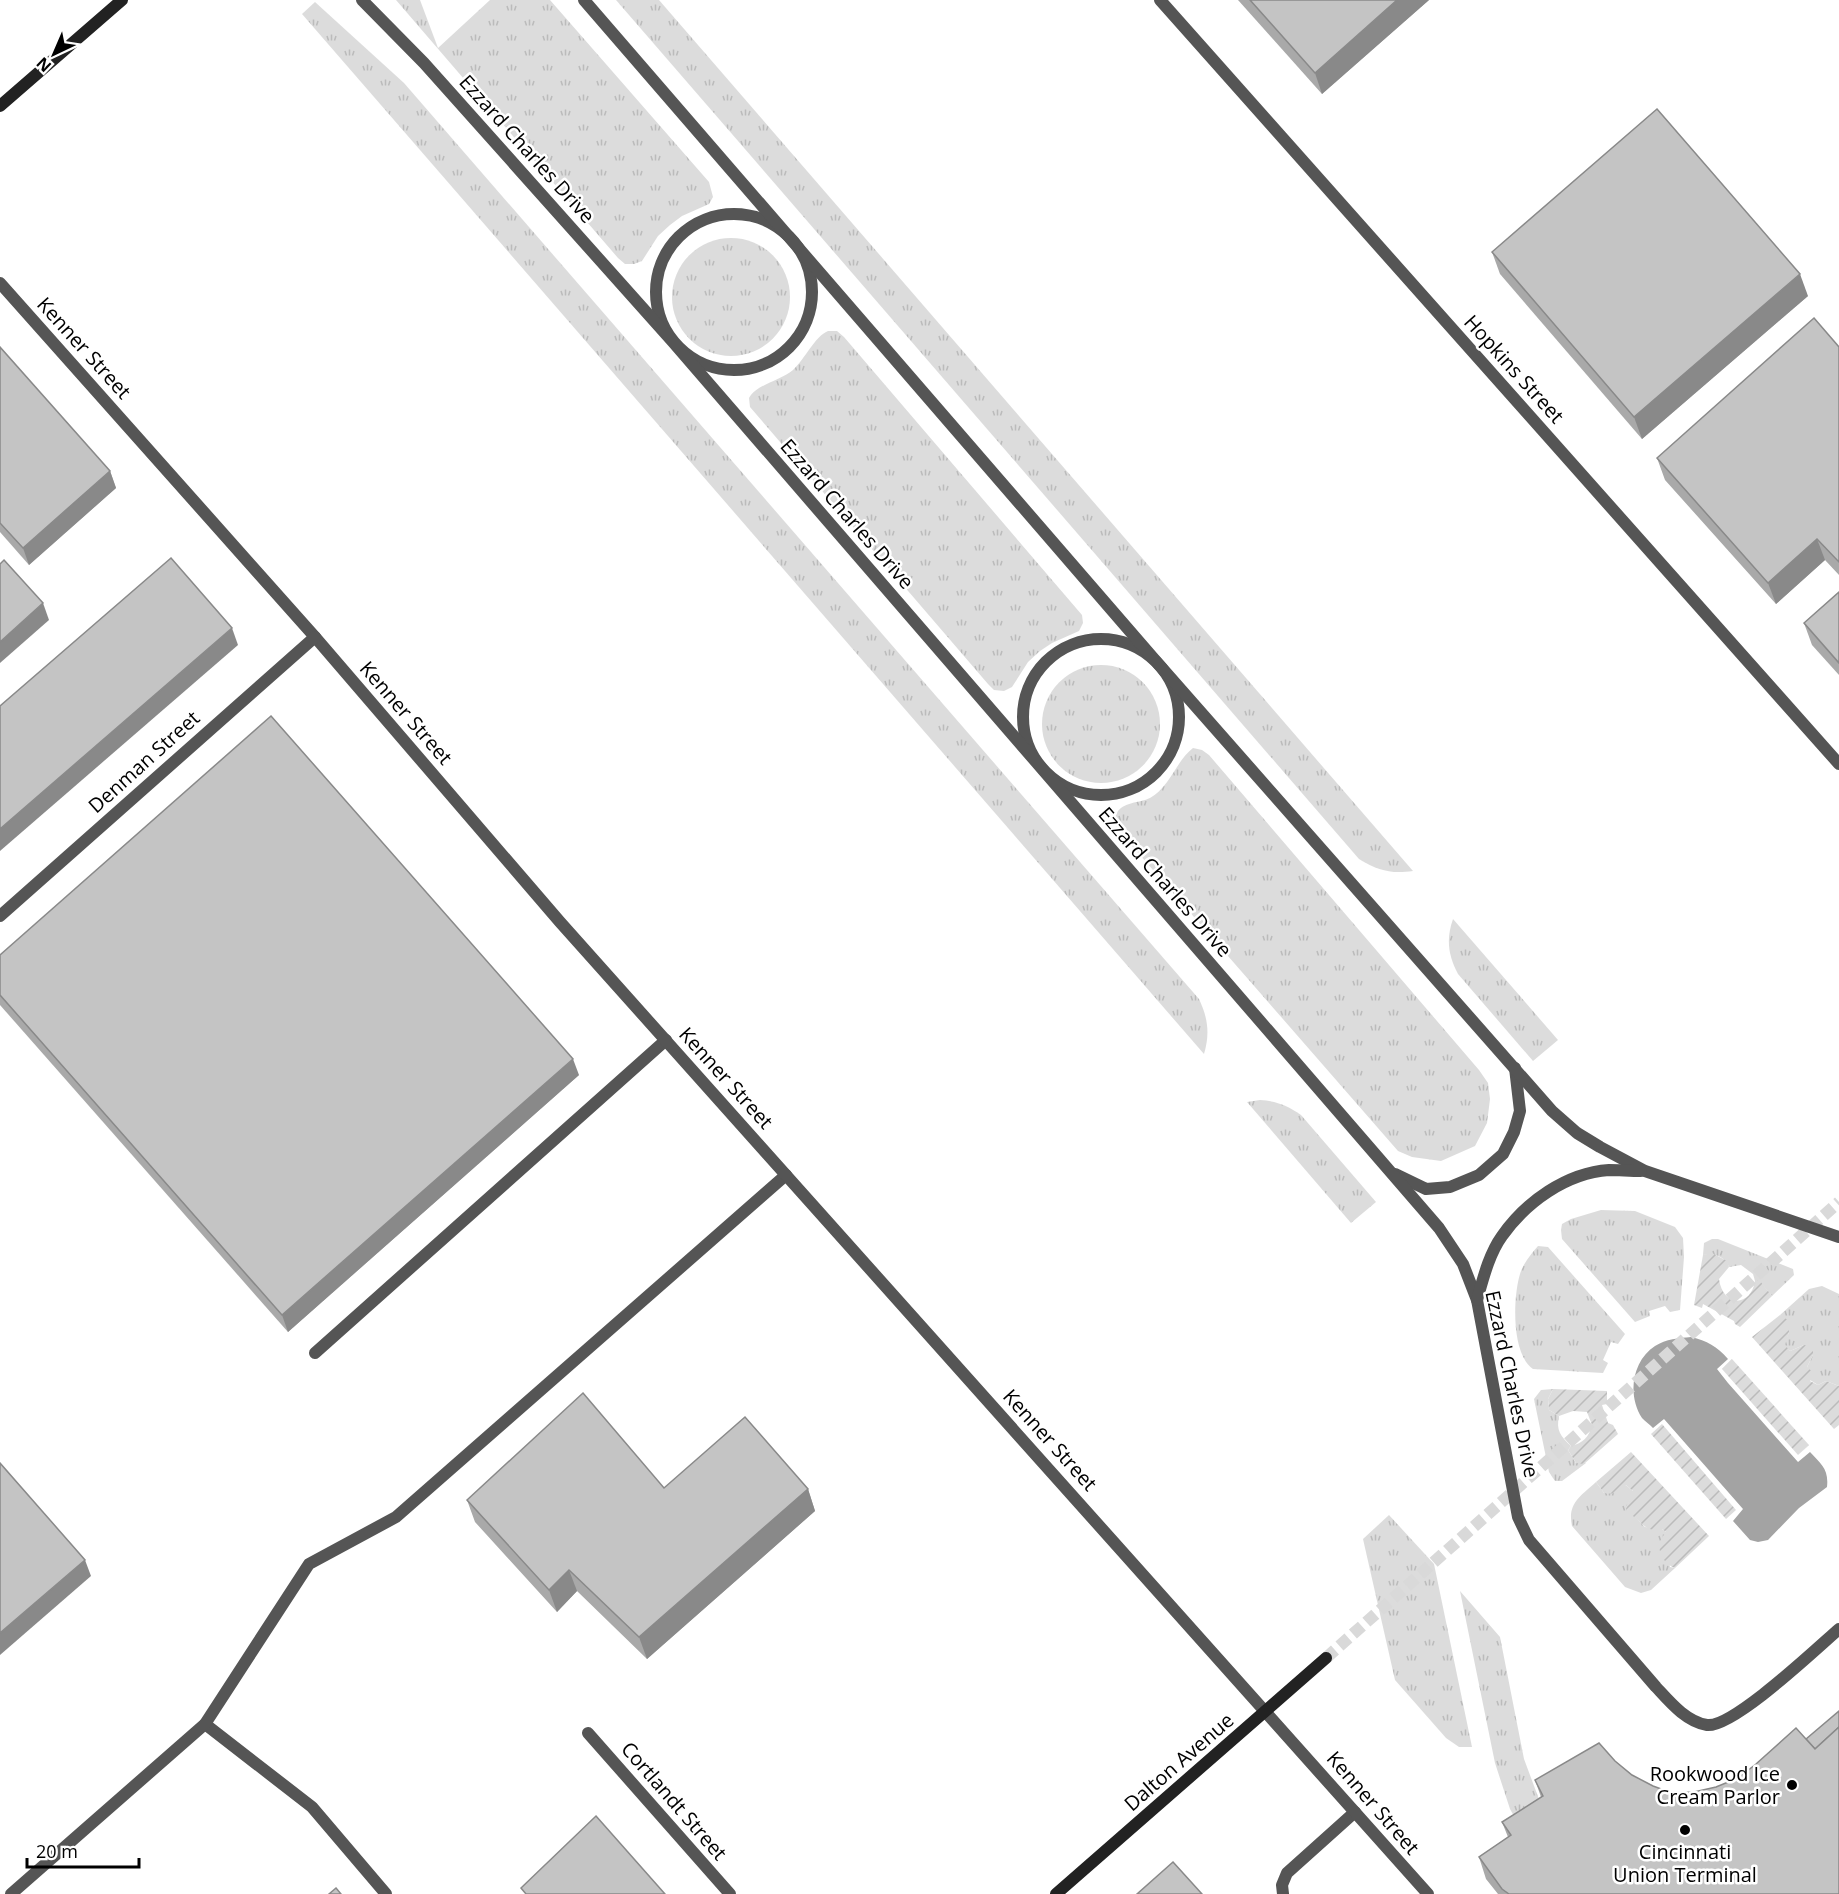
<svg xmlns="http://www.w3.org/2000/svg" width="1839" height="1894" font-family="'Open Sans',sans-serif">
<style>
.grass{fill:url(#grass-tufts)}
.garden{fill:url(#garden-furrows)}
.water{fill:#a3a3a3}
.lines{fill:none;stroke-linecap:round;stroke-linejoin:round}
.secondary-tunnel{stroke:#d9d9d9;stroke-width:12;stroke-dasharray:12 6;stroke-linecap:butt}
.lane{stroke:#555;stroke-width:12}
.street{stroke:#555;stroke-width:12}
.secondary{stroke:#222;stroke-width:12}
.wall{fill:#a9a9a9}
.shaded-wall{fill:#898989}
.building{fill:#c4c4c4;stroke:#898989;stroke-width:1.5}
.poi-dot{fill:#000;stroke:#fff;stroke-width:2}
.labels{text-anchor:middle;stroke-width:5;stroke-linejoin:round;paint-order:stroke}
.street-label{font-size:20px;fill:#000;stroke:#fff}
.poi-label{font-size:20px;fill:#000;stroke:#fff;text-anchor:end}
</style>
<defs>
<pattern id="grass-tufts" width="24" height="20" patternUnits="userSpaceOnUse" patternTransform="scale(1.5)"><rect width="24" height="20" fill="#dcdcdc"/><path d="M3 7l-1-3M5 7V3M7 7l1-3M15 17l-1-3M17 17v-4M19 17l1-3" fill="none" stroke="#bbb"/></pattern>
<pattern id="garden-furrows" width="10" height="10" patternUnits="userSpaceOnUse" patternTransform="scale(1.5)"><rect width="10" height="10" fill="#dcdcdc"/><path d="M-1 1l2-2M0 10L10 0M9 11l2-2" fill="none" stroke="#bbb"/></pattern>
</defs>
<rect width="100%" height="100%" fill="#fff"/>
<g class="grass">
<path d="M396,0H420L438,48L490,0H550L709,182L713,197L709,204L682,216L670,225L658,236L642,261L634,264H625L618,258Z"/>
<path d="M616,0H659L1413,871C1391,874 1379,871 1359,859Z"/>
<path d="M315,2L404,83L1199,999C1208,1018 1210,1034 1204,1054L302,14Z"/>
<circle cx="731" cy="297" r="59"/>
<path d="M828,331H837L844,337L1082,615L1083,623L1079,631L1052,643L1040,651L1028,662L1012,687L1004,691L994,690L988,684L750,407L749,398C757,384 780,381 793,370C805,359 815,336 828,331Z"/>
<circle cx="1101" cy="724" r="59"/>
<path d="M1193,748L1202,750L1209,755L1479,1070L1488,1083L1490,1099L1487,1123L1475,1146L1441,1161L1412,1157L1398,1151L1119,831C1116,825 1113,820 1117,813C1122,802 1140,803 1150,798C1170,787 1176,761 1193,748Z"/>
<path d="M1453,919L1558,1040L1533,1061L1458,974C1448,955 1446,939 1453,919Z"/>
<path d="M1260,1100C1276,1101 1287,1105 1301,1115L1376,1202L1351,1223L1247,1102Z"/>
<path d="M1601,1210L1635,1211L1675,1227L1683,1238L1684,1257L1680,1310L1670,1312L1665,1306L1649,1311L1650,1316L1635,1322L1562,1239L1561,1230L1562,1224L1571,1219Z"/>
<path d="M1712,1239H1718L1793,1269L1794,1275L1772,1296L1760,1282L1755,1281L1753,1274L1741,1265L1729,1267C1725,1256 1714,1253 1703,1255L1704,1243Z"/>
<path d="M1538,1246L1548,1247L1625,1334L1618,1344L1611,1342L1603,1360L1608,1363L1603,1373L1533,1369C1511,1354 1513,1297 1520,1274C1523,1264 1531,1254 1538,1246Z"/>
<path d="M1822,1286L1839,1294V1386L1826,1381L1818,1385L1810,1380L1807,1367L1813,1355L1804,1345L1790,1351L1784,1345L1789,1332L1780,1315L1809,1289Z"/>
<path d="M1553,1389L1548,1399L1549,1410L1559,1416C1556,1430 1560,1436 1571,1446L1568,1450L1576,1463H1586L1562,1481H1555L1549,1472L1534,1399L1541,1390Z"/>
<path d="M1596,1482L1604,1493L1626,1485L1634,1492L1626,1508L1645,1527L1662,1529L1666,1532L1670,1567L1675,1568L1651,1590L1641,1593L1625,1587L1572,1526C1567,1503 1581,1496 1596,1482Z"/>
<path d="M1389,1515L1434,1564L1472,1747H1459L1446,1738L1395,1680L1363,1539Z"/>
<path d="M1460,1591L1500,1637L1524,1759L1543,1810L1519,1825L1510,1809L1495,1763Z"/>
</g>
<g class="garden">
<path d="M1712,1253L1727,1261L1729,1267L1719,1279C1723,1308 1751,1307 1755,1281H1760L1772,1296L1740,1327L1735,1324L1734,1321L1703,1304L1702,1308L1694,1305L1703,1255Z"/>
<path d="M1780,1315L1788,1320L1789,1332L1785,1345L1790,1351L1804,1345L1813,1347V1355L1807,1367L1815,1374L1810,1381L1818,1385L1826,1381L1839,1386V1425L1834,1429L1752,1337Z"/>
<path d="M1732,1359L1809,1445L1798,1455L1722,1369Z"/>
<path d="M1553,1389L1607,1391V1404L1602,1405L1608,1423L1613,1425L1618,1434L1584,1464L1576,1463L1568,1450L1571,1446C1583,1443 1589,1437 1592,1425L1587,1412L1573,1411L1559,1416L1549,1410L1548,1399Z"/>
<path d="M1662,1424L1736,1510L1726,1519L1651,1434Z"/>
<path d="M1631,1452L1709,1536L1675,1568C1665,1565 1657,1552 1660,1542C1661,1538 1664,1535 1666,1532L1662,1529C1648,1533 1643,1524 1633,1516H1628L1626,1508L1633,1491L1626,1485C1620,1492 1614,1495 1604,1493L1596,1482Z"/>
</g>
<path class="water" d="M1691,1337C1707,1341 1717,1346 1728,1359L1717,1369L1728,1383L1798,1462L1810,1452C1821,1464 1829,1469 1827,1487L1799,1508L1768,1540L1758,1542L1750,1540L1733,1521L1743,1509L1664,1419L1653,1428C1650,1425 1645,1421 1642,1418C1627,1395 1632,1361 1655,1346C1666,1339 1679,1338 1691,1337Z"/>
<g class="lines">
<path class="secondary-tunnel" d="M1326,1658L1839,1202"/>
<g class="lane">
<circle cx="734" cy="292" r="78"/>
<circle cx="1101" cy="717" r="78"/>
<path d="M1395,1174L1426,1189L1450,1187L1479,1175L1503,1154L1514,1132L1520,1111L1515,1068"/>
<path d="M315,1353L666,1040"/>
<path d="M205,1724L312,1807L386,1894"/>
<path d="M11,1894L205,1724L309,1564L396,1517L786,1175"/>
<path d="M1283,1894L1282,1885L1287,1873L1355,1812"/>
</g>
<g class="street">
<path d="M362,0L424,63L673,342L1439,1228L1463,1264L1477,1300L1518,1517L1529,1540L1656,1687C1669,1701 1686,1722 1707,1725C1733,1728 1817,1648 1839,1629"/>
<path d="M584,0L1154,659L1552,1111L1577,1133L1600,1147L1645,1171L1839,1237"/>
<path d="M1160,0L1839,764"/>
<path d="M0,283L315,637L560,922L1428,1894"/>
<path d="M0,916L315,637"/>
<path d="M1477,1300C1483,1279 1489,1254 1502,1236C1526,1202 1566,1173 1609,1170C1619,1170 1630,1171 1641,1171"/>
<path d="M588,1733L730,1894"/>
</g>
<g class="secondary">
<path d="M0,106L122,0"/>
<path d="M1056,1894L1326,1658"/>
</g>
</g>
<g class="wall">
<path d="M1238,0H1429L1322,94Z"/>
<path d="M1492,252L1808,296L1642,439L1500,274Z"/>
<path d="M0,347L110,471L116,488L29,565L0,532Z"/>
<path d="M1839,347V575L1825,560L1776,604L1665,480L1657,458Z"/>
<path d="M1839,592V675L1812,645L1804,623Z"/>
<path d="M0,955L579,1075L288,1332L0,1005Z"/>
<path d="M664,1488L808,1489L815,1511L647,1659L577,1591L557,1612L475,1522L467,1500Z"/>
<path d="M1615,1761L1632,1775L1839,1894H1498L1486,1879L1479,1857L1508,1837L1502,1822L1541,1797L1535,1780Z"/>
</g>
<g class="shaded-wall">
<path d="M1397,0H1429L1322,94L1315,73Z"/>
<path d="M1800,274L1808,296L1642,439L1634,417Z"/>
<path d="M110,471L116,488L29,565L23,548Z"/>
<path d="M1817,539L1825,560L1776,604L1768,583Z"/>
<path d="M43,603L49,620L0,663V642Z"/>
<path d="M232,628L238,645L0,851V829Z"/>
<path d="M573,1059L579,1075L288,1332L282,1315Z"/>
<path d="M808,1489L815,1511L647,1659L639,1637Z"/>
<path d="M85,1560L91,1576L0,1655V1633Z"/>
<path d="M569,1570L577,1591L557,1612L549,1590Z"/>
</g>
<g class="building">
<path d="M1250,0H1397L1315,73Z"/>
<path d="M1657,109L1800,274L1634,417L1492,252Z"/>
<path d="M1814,318L1839,347V562L1817,539L1768,583L1657,458Z"/>
<path d="M0,347L110,471L23,548L0,523Z"/>
<path d="M171,558L232,628L0,829V706Z"/>
<path d="M4,560L43,603L0,642V564Z"/>
<path d="M1839,592V663L1804,623Z"/>
<path d="M271,716L573,1059L282,1315L0,995V955Z"/>
<path d="M583,1393L664,1488L745,1417L808,1489L639,1637L569,1570L549,1590L467,1500Z"/>
<path d="M0,1463L85,1560L0,1633Z"/>
<path d="M1839,1711V1727L1815,1749L1806,1739Z"/>
<path d="M1839,1727V1894H1509L1502,1889L1479,1857L1511,1835L1502,1822L1543,1796L1535,1780L1599,1743L1615,1761L1632,1775L1653,1786L1672,1793L1694,1792L1716,1787L1738,1778L1756,1764L1796,1728L1815,1749Z"/>
<path d="M596,1816L665,1894H526L521,1888Z"/>
<path d="M1173,1862L1202,1894H1137Z"/>
<path d="M336,1888L341,1894H329Z"/>
</g>
<g class="poi-dot">
<circle cx="1792" cy="1785" r="6"/>
<circle cx="1685" cy="1830" r="6"/>
</g>
<g class="labels">
<g class="street-label">
<text transform="translate(527 149) rotate(48)" y="7">Ezzard Charles Drive</text>
<text transform="translate(84 348) rotate(48)" y="7">Kenner Street</text>
<text transform="translate(1514 369) rotate(48)" y="7">Hopkins Street</text>
<text transform="translate(847 514) rotate(49)" y="7">Ezzard Charles Drive</text>
<text transform="translate(406 713) rotate(49)" y="7">Kenner Street</text>
<text transform="translate(144 762) rotate(-42)" y="7">Denman Street</text>
<text transform="translate(1165 882) rotate(49)" y="7">Ezzard Charles Drive</text>
<text transform="translate(726 1078) rotate(48)" y="7">Kenner Street</text>
<text transform="translate(1512 1384) rotate(78)" y="7">Ezzard Charles Drive</text>
<text transform="translate(1050 1440) rotate(48)" y="7">Kenner Street</text>
<text transform="translate(1179 1762) rotate(-41)" y="7">Dalton Avenue</text>
<text transform="translate(674 1801) rotate(49)" y="7">Cortlandt Street</text>
<text transform="translate(1373 1803) rotate(49)" y="7">Kenner Street</text>
</g>
<g class="poi-label">
<text x="1780" y="1781">Rookwood Ice<tspan x="1780" dy="23">Cream Parlor</tspan></text>
<text x="1685" y="1859" text-anchor="middle">Cincinnati<tspan x="1685" dy="23">Union Terminal</tspan></text>
</g>
</g>
<g transform="translate(54 54) rotate(224)" stroke="#ffffff" stroke-width="4.5" paint-order="stroke">
<path d="M0-4.5L10 22L0 15L-10 22Z" fill="#000000"/>
<text y="-9" font-size="16" font-weight="bold" text-anchor="middle" fill="#000000">N</text>
</g>
<path d="M27 1858v9h112v-9" fill="none" stroke="#000000" stroke-width="3"/>
<text x="36" y="1858" font-size="18" fill="#000000" stroke="#ffffff" stroke-width="4.5" paint-order="stroke">20 m</text>
</svg>
